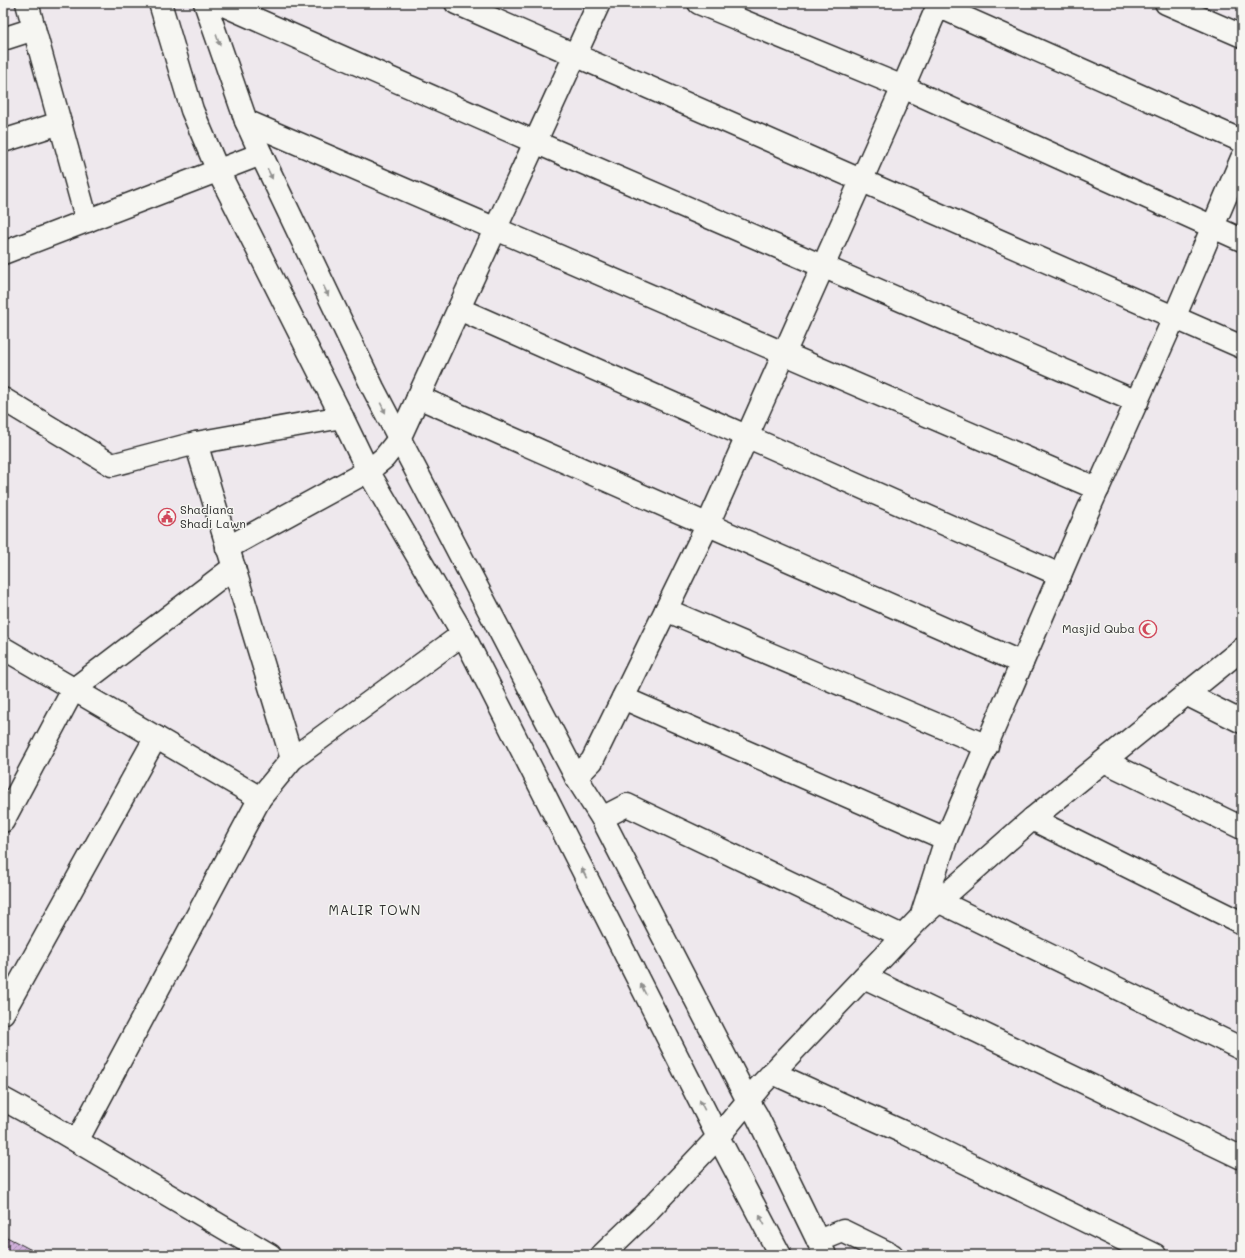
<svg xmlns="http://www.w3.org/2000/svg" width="1245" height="1258" font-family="Mali,sans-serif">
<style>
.building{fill:url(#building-hatch);stroke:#2b2b2b}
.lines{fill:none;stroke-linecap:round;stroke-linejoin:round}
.street-casing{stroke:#2b2b2b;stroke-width:25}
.secondary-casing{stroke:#2b2b2b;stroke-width:25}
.street{stroke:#f6f6f2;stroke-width:22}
.secondary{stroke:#f6f6f2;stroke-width:22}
.oneway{fill:#90908e}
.labels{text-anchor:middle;stroke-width:3;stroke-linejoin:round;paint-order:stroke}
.poi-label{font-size:12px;fill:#2b2b2b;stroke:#f6f6f2;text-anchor:start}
.neighbourhood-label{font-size:13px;letter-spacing:1px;fill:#2b2b2b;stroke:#f6f6f2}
</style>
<defs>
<pattern id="building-hatch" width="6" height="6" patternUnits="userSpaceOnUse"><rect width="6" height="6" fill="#cfafda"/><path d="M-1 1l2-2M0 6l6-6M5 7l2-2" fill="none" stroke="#a88fb1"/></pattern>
</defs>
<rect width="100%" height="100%" fill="#eee8ed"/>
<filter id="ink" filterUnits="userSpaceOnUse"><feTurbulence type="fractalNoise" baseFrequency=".025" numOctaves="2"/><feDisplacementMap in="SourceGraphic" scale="8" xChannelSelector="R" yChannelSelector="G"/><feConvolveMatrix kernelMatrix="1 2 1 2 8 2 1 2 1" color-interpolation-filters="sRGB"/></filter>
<g filter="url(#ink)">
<path class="building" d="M3,1235L41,1255H3Z"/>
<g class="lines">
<defs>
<g id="street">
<path d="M27,3L87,221"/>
<path d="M219,3L535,142L1137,402"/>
<path d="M456,3L1242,347"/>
<path d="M699,3L903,87L1242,240"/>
<path d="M1166,3L1242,36"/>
<path d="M938,6L1242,141"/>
<path d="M3,39L34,29"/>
<path d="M246,121L1098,489"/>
<path d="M3,141L60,123"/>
<path d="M3,253L261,154"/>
<path d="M459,309L1060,575"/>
<path d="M418,397L1022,663"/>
<path d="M3,399L112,465L196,443L342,417"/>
<path d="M196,443L292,759"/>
<path d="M227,548L368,471L384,458L399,439L599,3"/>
<path d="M666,610L987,746"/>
<path d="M3,648L260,798"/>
<path d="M1186,694L1242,722"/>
<path d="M623,698L946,839"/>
<path d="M1104,761L1242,828"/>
<path d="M576,777L592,761L708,524L903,87L939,3"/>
<path d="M602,818L627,805L902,936"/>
<path d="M1032,819L1242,923"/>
<path d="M3,821L73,690L234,567"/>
<path d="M938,901L1242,1049"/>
<path d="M921,917L946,839L1078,533L1174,318L1242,158"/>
<path d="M864,977L1242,1158"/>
<path d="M3,1013L156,737"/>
<path d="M773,1073L903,1132L1155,1255"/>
<path d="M3,1099L36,1117L270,1255"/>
<path d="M77,1141L260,798L292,759L463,634"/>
<path d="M818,1241L843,1231L892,1255"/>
<path d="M602,1255L647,1212L718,1137"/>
</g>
<g id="secondary">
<path d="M160,3L192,110L218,171L342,417L368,471L463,634L718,1137L780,1255"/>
<path d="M205,3L246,121L261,154L373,388L576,777L602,818L748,1101L757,1116L825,1255"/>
<path d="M718,1137L760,1086L921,917L1032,819L1242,649"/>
</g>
</defs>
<use href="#street" class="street-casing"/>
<use href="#secondary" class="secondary-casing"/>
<use href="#street" class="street"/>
<use href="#secondary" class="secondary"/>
</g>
<defs><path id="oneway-solid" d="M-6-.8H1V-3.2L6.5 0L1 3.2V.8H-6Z"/></defs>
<g class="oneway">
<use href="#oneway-solid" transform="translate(218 40) rotate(71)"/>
<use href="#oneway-solid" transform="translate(270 174) rotate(64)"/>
<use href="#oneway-solid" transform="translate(326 291) rotate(64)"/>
<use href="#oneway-solid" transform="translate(383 408) rotate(63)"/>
<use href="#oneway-solid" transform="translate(584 873) rotate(-117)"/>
<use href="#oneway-solid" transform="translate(643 989) rotate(-117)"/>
<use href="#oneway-solid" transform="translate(702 1105) rotate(-117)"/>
<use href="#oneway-solid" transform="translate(762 1220) rotate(-118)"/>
</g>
</g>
<defs>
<symbol id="civic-ring" viewBox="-11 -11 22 22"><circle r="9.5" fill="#f6f6f2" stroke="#d1495b" stroke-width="1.5"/><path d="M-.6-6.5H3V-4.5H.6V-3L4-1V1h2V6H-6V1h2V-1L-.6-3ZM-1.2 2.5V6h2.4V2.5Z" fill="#d1495b"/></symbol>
<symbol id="mosque-ring" viewBox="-11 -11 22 22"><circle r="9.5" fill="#f6f6f2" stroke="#d1495b" stroke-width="1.5"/><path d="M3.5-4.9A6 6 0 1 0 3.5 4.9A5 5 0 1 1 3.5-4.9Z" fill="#d1495b"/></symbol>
</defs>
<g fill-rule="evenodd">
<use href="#civic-ring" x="157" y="507" width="20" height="20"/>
<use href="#mosque-ring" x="1138" y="619" width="20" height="20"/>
</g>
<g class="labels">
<g class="poi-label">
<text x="180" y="514">Shadiana<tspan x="180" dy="14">Shadi Lawn</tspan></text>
<text x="1135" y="633" text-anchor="end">Masjid Quba</text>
</g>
<g class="neighbourhood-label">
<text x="375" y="915">MALIR TOWN</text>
</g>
</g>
<rect width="1245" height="1258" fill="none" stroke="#f6f6f2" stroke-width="16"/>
<rect x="8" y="8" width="1229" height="1242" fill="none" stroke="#2b2b2b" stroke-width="1.5" filter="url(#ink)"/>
</svg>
